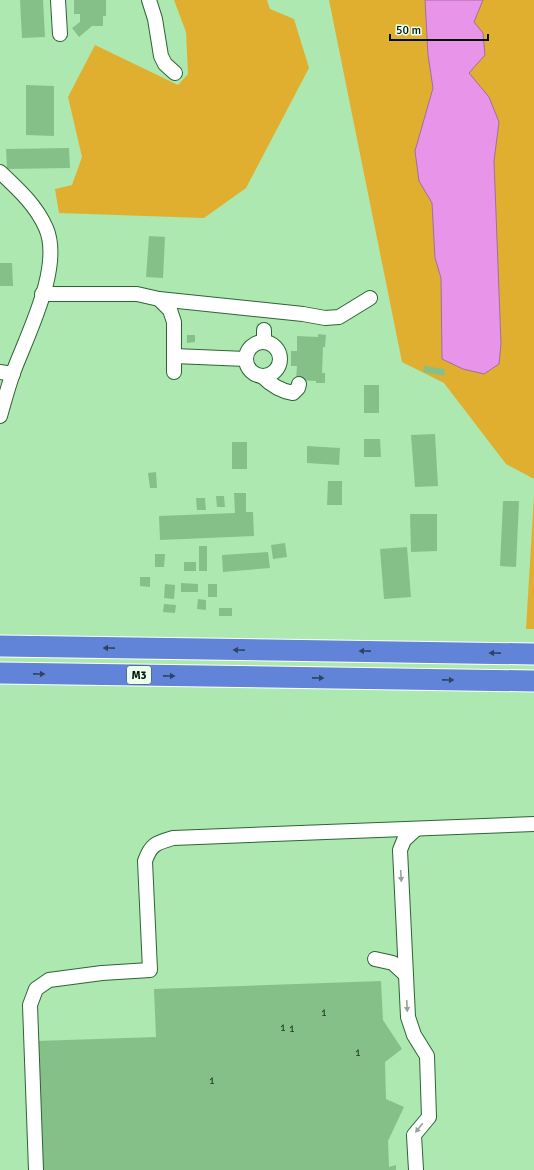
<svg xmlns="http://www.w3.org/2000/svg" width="534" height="1170" font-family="Signika,sans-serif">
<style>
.green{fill:#e0af30}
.water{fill:#e794e9;stroke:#a26da4}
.building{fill:#85c089}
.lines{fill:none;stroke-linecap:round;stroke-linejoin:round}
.minor-casing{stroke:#2c6533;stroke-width:16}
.highway-casing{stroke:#fff;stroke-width:23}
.minor{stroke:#fff;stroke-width:14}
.highway{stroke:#6183d8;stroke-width:21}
.oneway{fill:#2c4562}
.oneway2{fill:#99a19a}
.labels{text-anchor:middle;stroke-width:4;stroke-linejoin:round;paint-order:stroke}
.number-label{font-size:10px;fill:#213e24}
.shield{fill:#ebfdec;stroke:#465948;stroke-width:1}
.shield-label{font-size:11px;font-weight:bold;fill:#001302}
</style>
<rect width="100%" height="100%" fill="#ace8b0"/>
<g class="green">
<path d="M174,0H267L270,9L294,19L309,68L246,188L204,218L59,213L55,189L72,185L82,157L68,97L95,45L178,85L188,74L186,32Z"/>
<path d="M329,0H534V479L506,464L444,383L402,362Z"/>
<path d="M534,496V629H526Z"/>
</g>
<path class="water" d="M425,0H483L474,22L483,33L485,55L469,73L489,97L499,122L494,161L501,344L499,364L484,374L463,369L442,359L441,278L435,258L432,203L419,181L415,151L433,88L428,55Z"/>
<g class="building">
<path d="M20,0H43L45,37L22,38Z"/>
<path d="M74,0H106V16H103V26H92L79,37L72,28L80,22V14H74Z"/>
<path d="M26,85L54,86V136L26,135Z"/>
<path d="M69,148L70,168L7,169L6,149Z"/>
<path d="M149,236L165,237L163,278L146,277Z"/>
<path d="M0,263H12L13,286H0Z"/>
<path d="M318,334L326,335L325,347H323L322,373H325V383H316V381L296,380L297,366H291V351H297V336L318,337Z"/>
<path d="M187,335H195V342L187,343Z"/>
<path d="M424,366L445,369L444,376L423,372Z"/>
<rect x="364" y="385" width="15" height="28"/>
<path d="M435,434L438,486L415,487L411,435Z"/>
<path d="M364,439H380L381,457H364Z"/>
<rect x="232" y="442" width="15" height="27"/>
<path d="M307,446L340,448L339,465L307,463Z"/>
<path d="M156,472L157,488H150L148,473Z"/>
<path d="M328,481H342V505H327Z"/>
<path d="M234,493H246V512H253L254,536L160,540L159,516L235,513Z"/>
<path d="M216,496H224L225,507H217Z"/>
<path d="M196,498H205L206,510H197Z"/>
<path d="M503,501H519L516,567L500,566Z"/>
<path d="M410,514H437V551L411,552Z"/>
<path d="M285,543L287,557L273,559L271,545Z"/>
<rect x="199" y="546" width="8" height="25"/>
<path d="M407,547L411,597L384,599L380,549Z"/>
<path d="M268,552L270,568L223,572L222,555Z"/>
<path d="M155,554H165L164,567H155Z"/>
<rect x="184" y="562" width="12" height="9"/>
<path d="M140,577H150V587L140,586Z"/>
<path d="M181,583L198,584V592H181Z"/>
<path d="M165,584L175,585L174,599L164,598Z"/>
<rect x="208" y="584" width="9" height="13"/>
<path d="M198,599L206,600V610L197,609Z"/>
<path d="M164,604L176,605L175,613L163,612Z"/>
<rect x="219" y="608" width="13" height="8"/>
<path d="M381,981L383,1020L402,1049L385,1062L386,1099L404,1107L388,1141L389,1167L396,1165V1170H42L37,1041L156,1037L154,989Z"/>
</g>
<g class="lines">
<defs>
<g id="minor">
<path d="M58,0L60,34"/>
<path d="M149,0L155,19L161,56L165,64L175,73"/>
<path d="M0,172C18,189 36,205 46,228C63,267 27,335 13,373C8,387 4,402 0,416"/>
<path d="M42,294H137L159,299L170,310L174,322V372"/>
<path d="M159,299L303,314L325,318L339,317L370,298"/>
<path d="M264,330V342"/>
<circle cx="263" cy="359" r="17"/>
<path d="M174,356L246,359"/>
<path d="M0,372L13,374"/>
<path d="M262,376C271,385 280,391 293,393L298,388L299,384"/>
<path d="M375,959L393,963L406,975"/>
<path d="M36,1170L30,1005L36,989L49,980L102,973L150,970L145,861C151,844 156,843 173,838L534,824"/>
<path d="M416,1170L414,1135L429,1117L427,1056L414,1035L408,1017L400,850L404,840L416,829"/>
</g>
<g id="highway">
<path d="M0,646L534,654"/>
<path d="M0,673L534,681"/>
</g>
</defs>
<use href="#minor" class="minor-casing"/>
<use href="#highway" class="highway-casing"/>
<use href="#minor" class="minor"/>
<use href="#highway" class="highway"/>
</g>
<defs><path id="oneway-solid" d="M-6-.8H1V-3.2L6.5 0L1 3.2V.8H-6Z"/></defs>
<g class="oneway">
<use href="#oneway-solid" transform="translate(109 648) rotate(-179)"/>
<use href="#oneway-solid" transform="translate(239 650) rotate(-179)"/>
<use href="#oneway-solid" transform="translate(365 651) rotate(-179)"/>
<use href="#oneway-solid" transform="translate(495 653) rotate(-179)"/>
<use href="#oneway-solid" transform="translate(39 674) rotate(1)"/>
<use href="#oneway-solid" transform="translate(169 676) rotate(1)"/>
<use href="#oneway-solid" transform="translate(318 678) rotate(1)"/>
<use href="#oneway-solid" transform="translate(448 680) rotate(1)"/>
</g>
<g class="oneway2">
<use href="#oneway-solid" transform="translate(401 876) rotate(87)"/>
<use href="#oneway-solid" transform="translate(407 1006) rotate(87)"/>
<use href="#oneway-solid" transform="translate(419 1128) rotate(128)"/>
</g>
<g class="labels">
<g class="number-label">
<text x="324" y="1016">1</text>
<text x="283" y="1031">1</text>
<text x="292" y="1032">1</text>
<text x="358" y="1056">1</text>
<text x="212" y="1084">1</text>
</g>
<rect class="shield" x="127" y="666" width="24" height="18" rx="3"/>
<g class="shield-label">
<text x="139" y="679">M3</text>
</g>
</g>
<path d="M390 34v6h98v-6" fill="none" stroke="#001302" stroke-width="2"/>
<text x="396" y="34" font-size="12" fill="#001302" stroke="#ebfdec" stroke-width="3" paint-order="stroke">50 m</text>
</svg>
